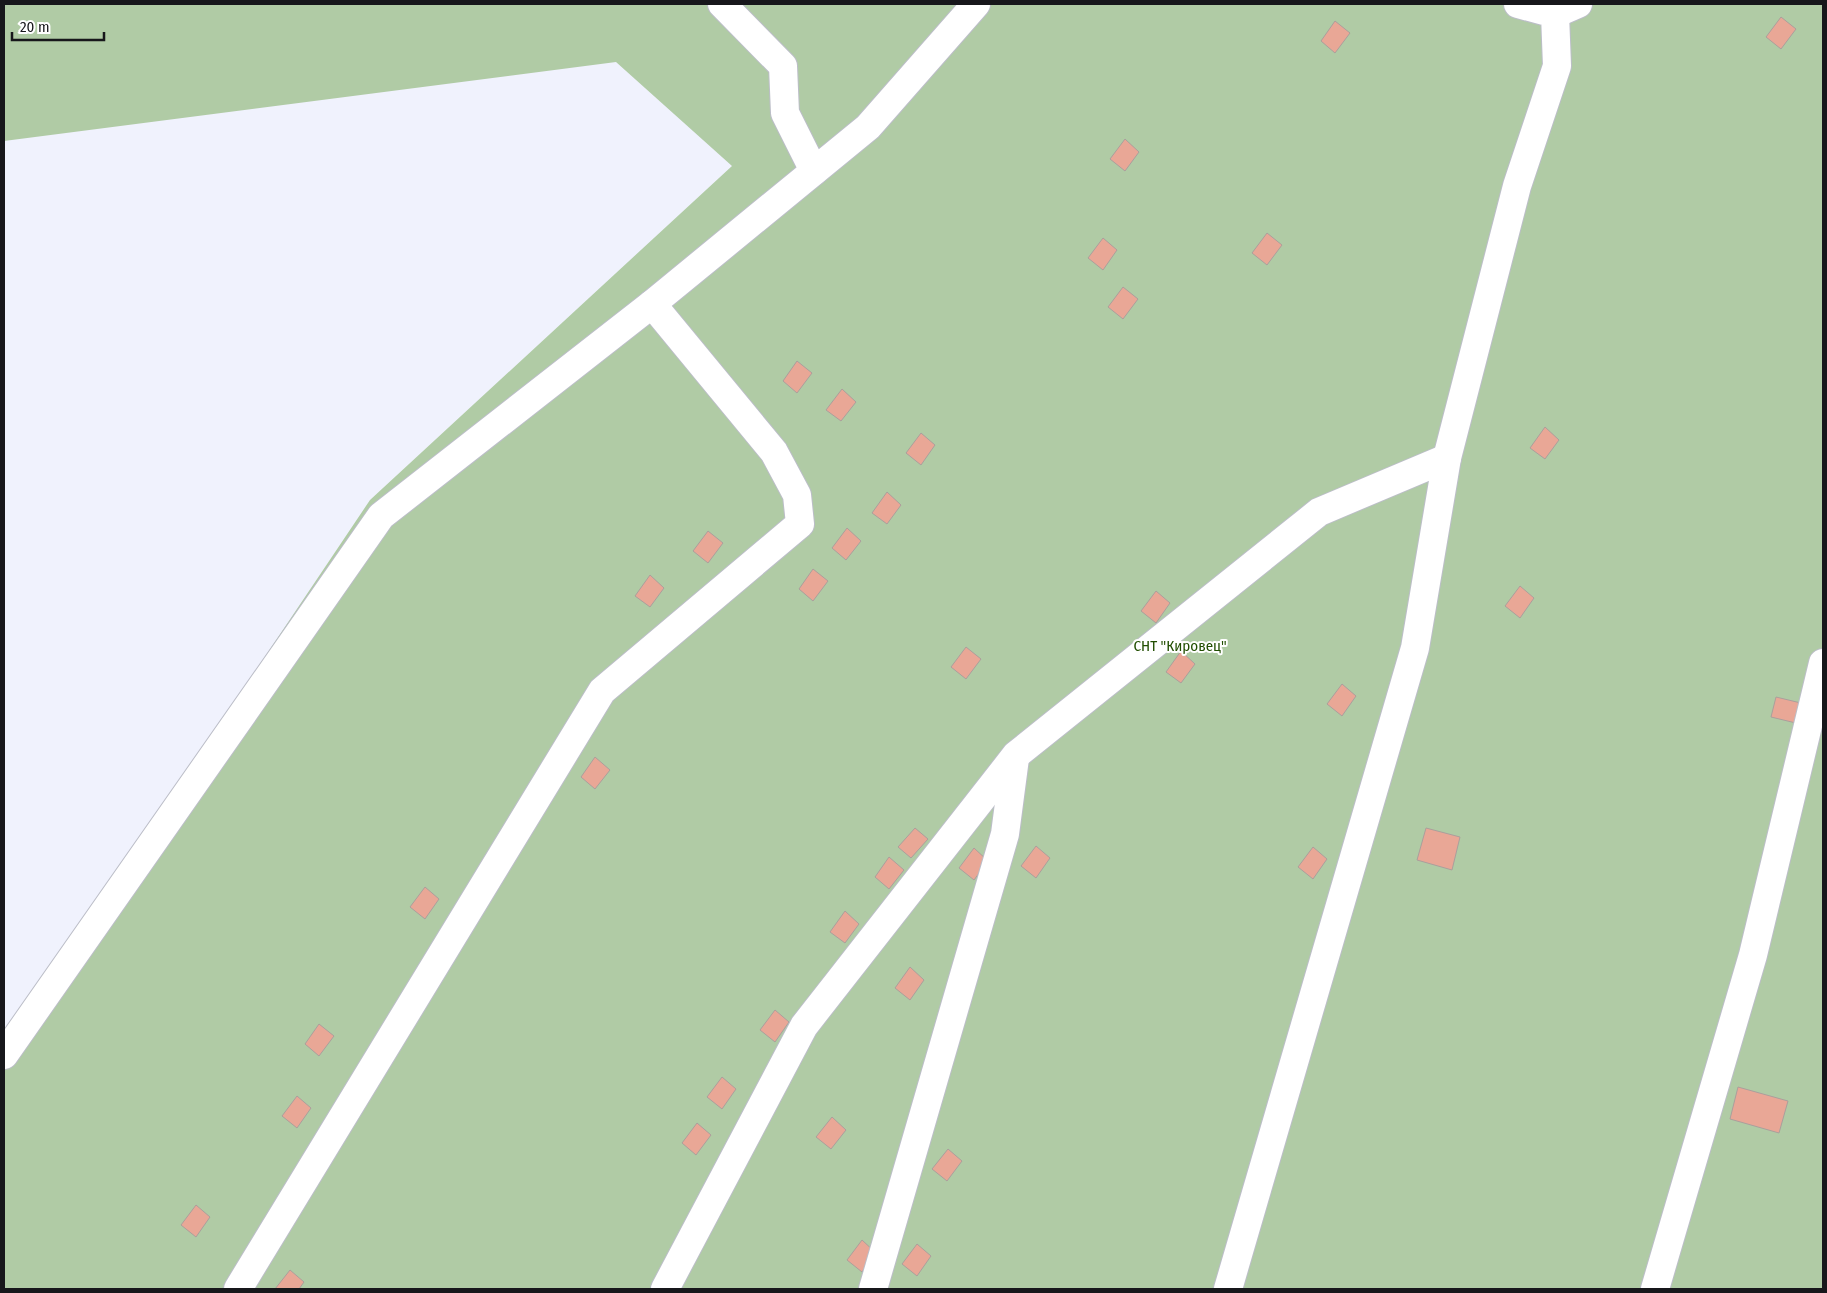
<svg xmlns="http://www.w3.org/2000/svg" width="1827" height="1293" font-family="'Fira Sans Condensed',sans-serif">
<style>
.green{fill:#b0cba5}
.building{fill:#e9a796;stroke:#ab9f9c}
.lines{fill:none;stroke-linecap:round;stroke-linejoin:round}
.minor-casing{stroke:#bcbec8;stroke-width:30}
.minor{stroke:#fff;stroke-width:28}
.labels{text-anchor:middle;stroke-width:4;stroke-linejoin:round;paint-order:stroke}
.park-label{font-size:15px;fill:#214e01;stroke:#fff}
</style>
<rect width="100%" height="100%" fill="#f0f2fd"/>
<path class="green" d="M4,4H1823V1289H4V1046L370,500L732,166L616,62L4,141Z"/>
<g class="building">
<path d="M1781,17L1796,29L1781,49L1766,37Z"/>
<path d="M1335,21L1350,33L1335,53L1321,41Z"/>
<path d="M1125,139L1139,152L1125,171L1110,159Z"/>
<path d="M1267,233L1282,245L1267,265L1252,253Z"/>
<path d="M1103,238L1117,250L1103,270L1088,258Z"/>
<path d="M1123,287L1138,299L1123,319L1108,307Z"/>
<path d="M797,361L812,373L797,393L783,381Z"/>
<path d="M842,389L856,402L841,421L826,410Z"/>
<path d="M1545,427L1559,440L1545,459L1530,448Z"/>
<path d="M921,433L935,445L921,465L906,453Z"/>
<path d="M887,492L901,505L887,524L872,513Z"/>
<path d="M847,528L861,541L846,560L832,548Z"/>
<path d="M708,531L723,543L708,563L693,551Z"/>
<path d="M813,569L828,581L813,601L799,589Z"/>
<path d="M650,575L664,588L650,607L635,596Z"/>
<path d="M1520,586L1534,598L1520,618L1505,606Z"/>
<path d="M1156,591L1170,603L1156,623L1141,611Z"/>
<path d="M966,647L981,659L966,679L951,667Z"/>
<path d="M1181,651L1195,664L1181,683L1166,672Z"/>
<path d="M1342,684L1356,696L1342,716L1327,704Z"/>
<path d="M1776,697L1805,704L1800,724L1771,717Z"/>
<path d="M595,757L610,770L595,789L581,777Z"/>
<path d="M915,828L928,839L911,858L898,847Z"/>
<path d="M1426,828L1460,837L1452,870L1417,860Z"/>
<path d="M1036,846L1050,858L1036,878L1021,866Z"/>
<path d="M1313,847L1327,859L1313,879L1298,867Z"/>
<path d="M974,848L988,861L974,880L959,868Z"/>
<path d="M889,857L904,870L889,889L875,877Z"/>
<path d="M425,887L439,899L425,919L410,907Z"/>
<path d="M845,911L859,924L845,943L830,932Z"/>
<path d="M910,967L924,980L910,1000L895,988Z"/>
<path d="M775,1010L789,1022L775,1042L760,1030Z"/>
<path d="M319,1024L334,1036L319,1056L305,1044Z"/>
<path d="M722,1077L736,1089L722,1109L707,1097Z"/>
<path d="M1738,1087L1788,1101L1779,1133L1730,1119Z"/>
<path d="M297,1096L311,1108L297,1128L282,1116Z"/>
<path d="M832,1117L846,1130L831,1149L816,1137Z"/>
<path d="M697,1123L711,1135L696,1155L682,1143Z"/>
<path d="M948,1149L962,1161L947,1181L932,1169Z"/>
<path d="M196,1205L210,1217L196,1237L181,1225Z"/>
<path d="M862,1240L876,1253L862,1272L847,1260Z"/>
<path d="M917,1244L931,1256L917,1276L902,1264Z"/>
<path d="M290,1270L304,1282L299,1289H275Z"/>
</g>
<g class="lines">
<defs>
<g id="minor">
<path d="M722,4L783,66L785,113L814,171"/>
<path d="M1555,14L1578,4"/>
<path d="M4,1055L381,516L652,304L868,127L976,4"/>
<path d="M238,1289L602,691L800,524L797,495L774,452L652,304"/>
<path d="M665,1289L804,1026L1016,755L1319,512L1447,458"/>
<path d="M873,1289L1005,834L1015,758"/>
<path d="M1228,1289L1415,648L1447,458L1517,186L1557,66L1555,14L1518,4"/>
<path d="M1655,1289L1753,955L1823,663"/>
</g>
</defs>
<use href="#minor" class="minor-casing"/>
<use href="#minor" class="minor"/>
</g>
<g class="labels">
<g class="park-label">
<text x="1180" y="651">СНТ "Кировец"</text>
</g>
</g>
<rect width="1827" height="1293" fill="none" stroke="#17171b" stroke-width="10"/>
<path d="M12 32v8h92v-8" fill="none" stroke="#17171b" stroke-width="2.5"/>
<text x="20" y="32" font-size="15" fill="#17171b" stroke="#ffffff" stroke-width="4" paint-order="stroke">20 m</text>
</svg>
